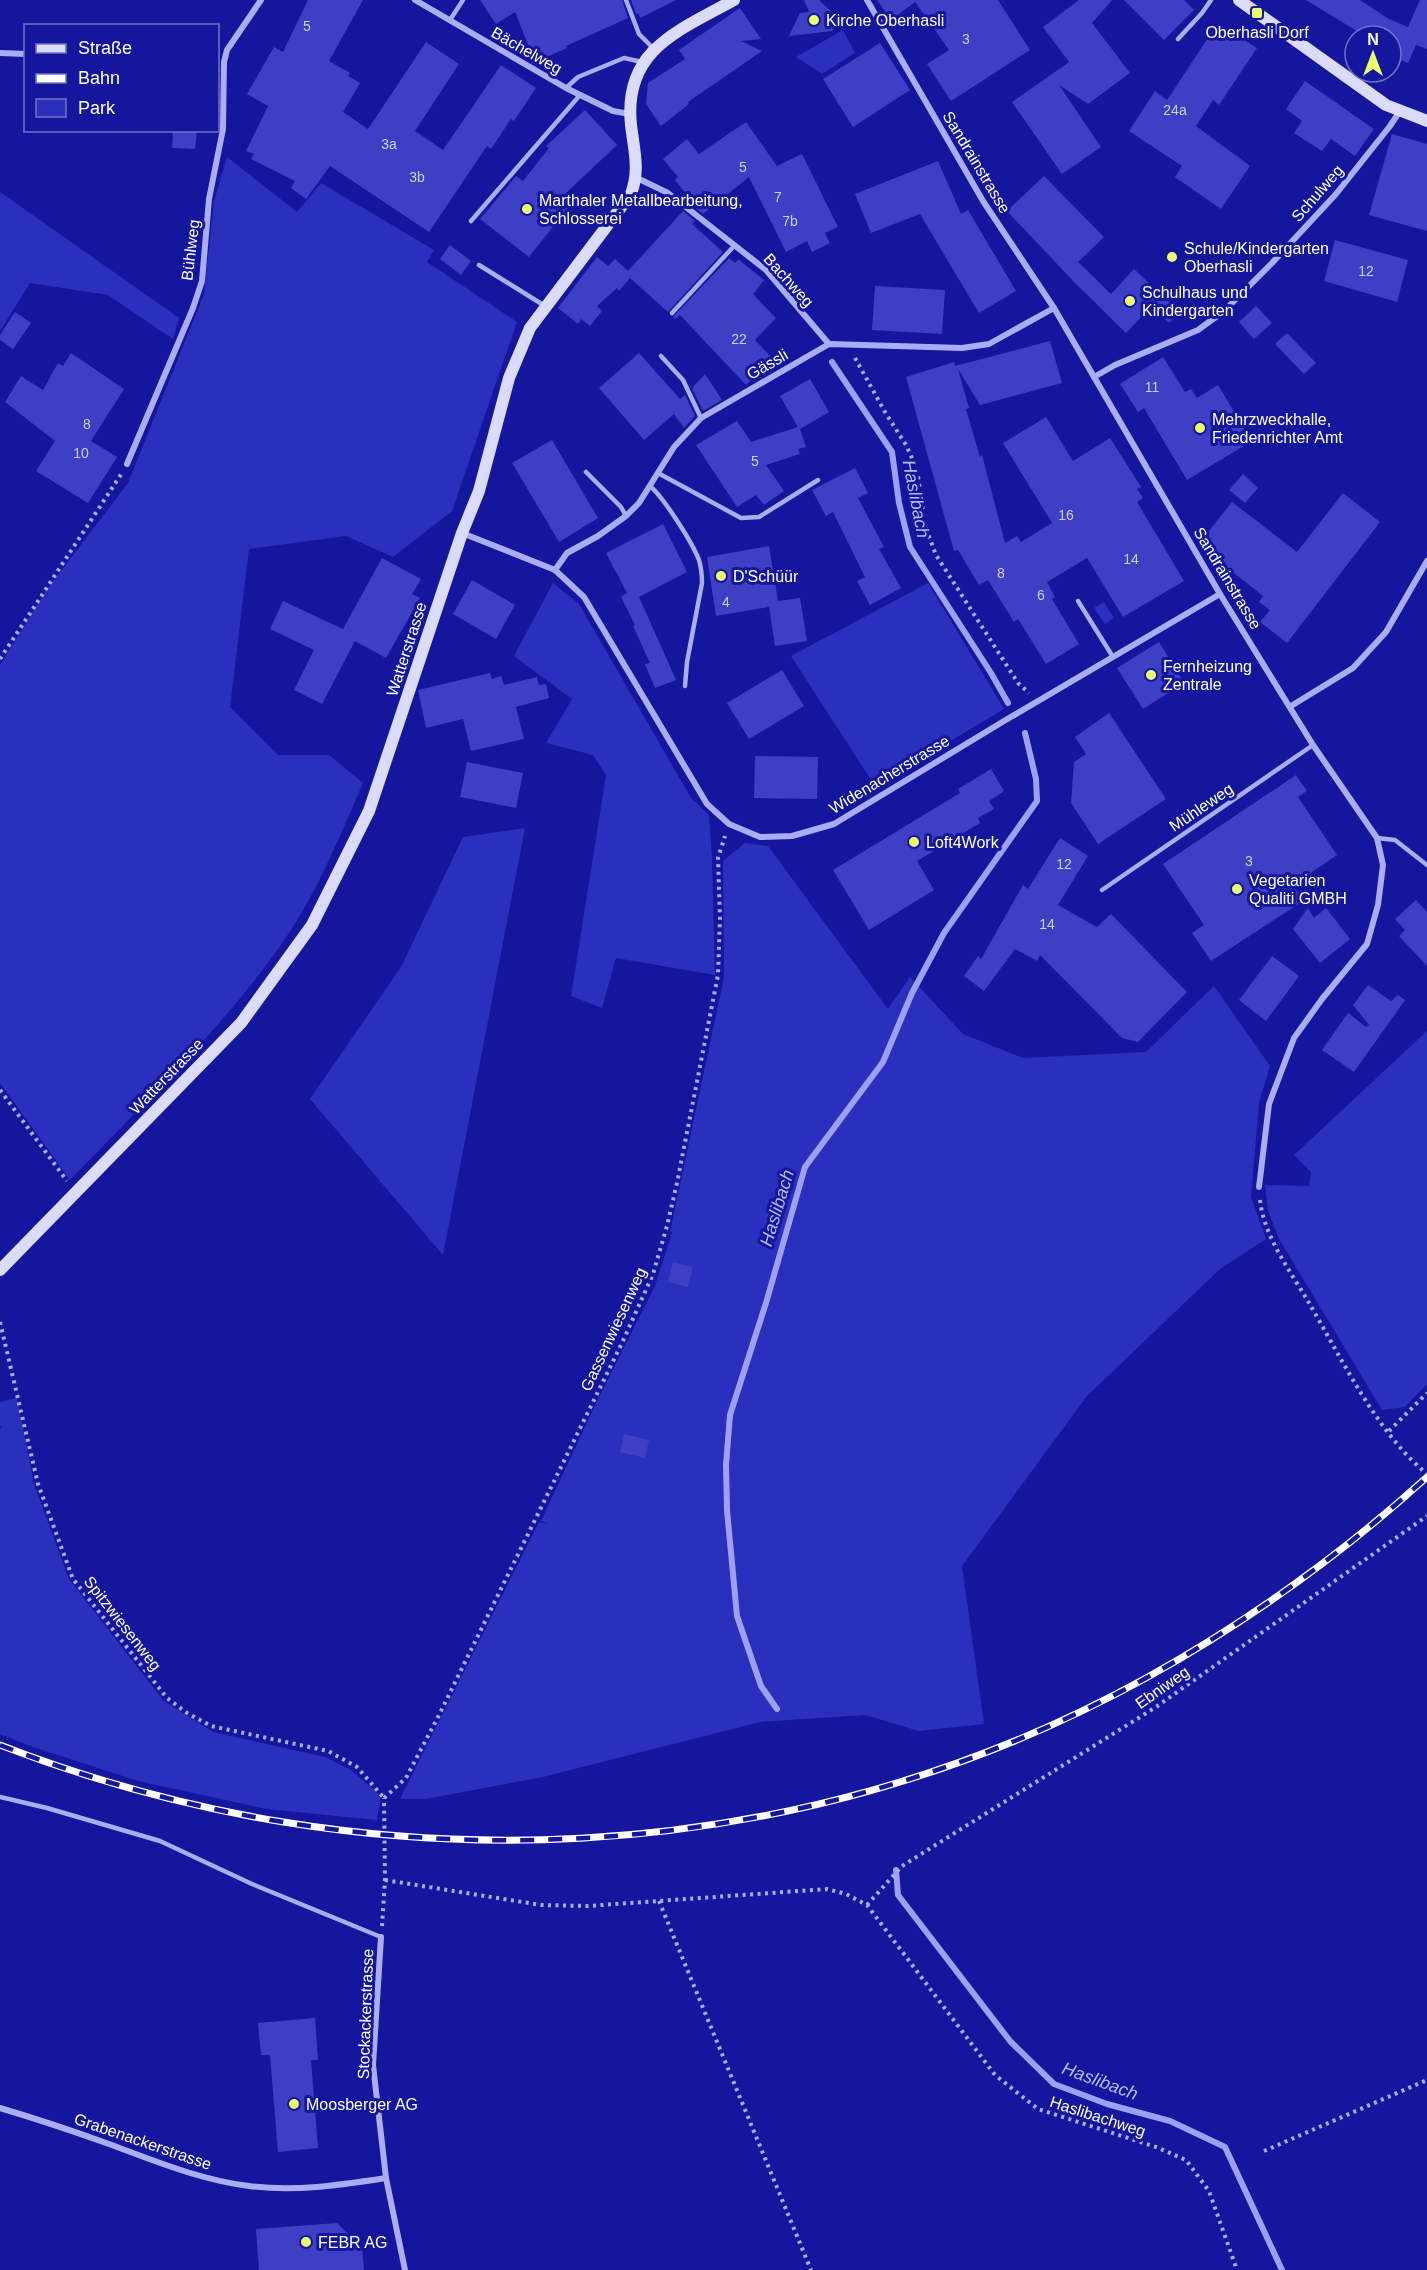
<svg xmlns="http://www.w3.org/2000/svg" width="1427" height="2270" font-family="Arial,sans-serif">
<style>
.green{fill:#2b2fbd}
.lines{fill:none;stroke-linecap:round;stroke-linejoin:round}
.stream{stroke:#9ca1f7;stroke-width:6}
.building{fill:#3d40c4}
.path{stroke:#aaadf4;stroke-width:4;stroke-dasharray:3 4.5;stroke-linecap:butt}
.lane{stroke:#aaadf4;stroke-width:4.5}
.street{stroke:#aaadf4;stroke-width:6}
.secondary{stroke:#dadbfd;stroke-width:12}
.rail-casing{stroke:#fff;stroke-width:7}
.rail{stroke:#14169d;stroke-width:4.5;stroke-dasharray:14;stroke-linecap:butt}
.poi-dot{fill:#ecff6d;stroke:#14169d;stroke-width:2}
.labels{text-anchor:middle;stroke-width:6;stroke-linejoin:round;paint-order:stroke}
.number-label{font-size:14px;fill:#cecff0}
.poi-label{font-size:16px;fill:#fff;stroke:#14169d;text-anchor:start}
.street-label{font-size:16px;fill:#fff;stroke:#14169d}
.water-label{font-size:18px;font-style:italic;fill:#b7bafa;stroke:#14169d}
</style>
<rect width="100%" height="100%" fill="#14169d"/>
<g class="green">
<path d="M843,30L855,53L822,74L796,57Z"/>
<path d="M227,157L297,212L321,183L434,250L427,262L517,322L452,511L393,557L346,536L249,549L230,707L278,755H329L363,783C339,838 317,893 283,942C222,1029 144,1103 70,1180L0,1083V665L45,592L128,483L204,294L214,201Z"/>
<path d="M0,192L179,318L173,339L108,295L30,283L0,331Z"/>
<path d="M553,583L579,604L691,798L709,815L712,859L715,975L616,958L602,1008L571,996L606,775L593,755L546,743L572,699L514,656Z"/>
<path d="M928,583L1004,709L875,786L791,656Z"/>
<path d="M1104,602L1114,618L1105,624L1094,608Z"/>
<path d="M525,828L443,1255L310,1099L401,967L463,837Z"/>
<path d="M745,843L768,846L888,1009L910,977L963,1034L1023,1058L1146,1052L1214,986L1270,1066L1259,1103L1251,1197L1266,1239L1220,1269L1087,1396L962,1566L984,1724L919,1731L865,1715L760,1722L543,1777L425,1799H400L539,1522L548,1524L541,1521L596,1403L655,1286L672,1232H670L724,977L723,861Z"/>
<path d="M1427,1031V1384L1405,1407L1382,1410L1279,1239L1268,1211L1265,1185L1309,1186L1311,1172L1294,1155Z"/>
<path d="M17,1398L34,1484L69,1579L163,1700L213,1732L325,1757L351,1770L381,1796L377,1820L266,1809L138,1781L30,1746L0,1734V1429L2,1427L0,1426V1402Z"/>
</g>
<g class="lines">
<g class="stream">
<path d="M832,362L892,452L899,503L910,547L991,673L1008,703"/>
<path d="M777,1709L761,1686L737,1616L727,1510L726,1465L730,1415L766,1303L805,1167L883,1062L912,993L944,933L1037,801L1036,779L1025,733"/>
<path d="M896,1870L898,1895L1010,2041L1054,2084L1107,2104L1170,2121L1225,2147L1282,2270"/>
</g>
</g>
<g class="building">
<path d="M308,0H363L329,61L350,73L348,76L360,83L343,112L368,129L426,42L459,64L415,131L443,150L501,65L536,88L514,121L511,119L491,149L487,146L429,232L330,166L306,199L291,188L295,181L251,159L254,154L246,151L268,106L247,94L274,47L283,52Z"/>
<path d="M480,0H622L628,18L566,46L567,48L535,62L515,12L496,24Z"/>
<path d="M631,0H676L640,18L638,13L636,14Z"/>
<path d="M804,0H819L835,15L837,25L832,31L789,36L800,13L809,12Z"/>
<path d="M877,0H998L1030,50L951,101L927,64L949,50L915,2L891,20Z"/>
<path d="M1079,0H1112L1092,23L1130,73L1088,104L1059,85L1101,147L1062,174L1012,102L1069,62L1043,27Z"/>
<path d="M1124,0H1184L1194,10L1164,40Z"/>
<path d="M1306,0H1360L1389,19L1408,27L1420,0H1427V49L1416,45L1408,63L1391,56V36H1365Z"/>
<path d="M740,8L761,39L741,41L762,51L688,102L689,104L661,126L646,104L648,83L685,59L679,50Z"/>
<path d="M1218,23L1257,48L1219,105L1213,100L1196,126L1250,166L1221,209L1175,177L1182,166L1129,131L1155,91L1167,100Z"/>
<path d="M880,43L910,90L853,127L823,79Z"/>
<path d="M1305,81L1374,129L1355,156L1331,139L1322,151L1294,133L1302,121L1286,109Z"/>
<path d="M585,110L617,145L566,193L575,199L529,257L480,219L516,176L523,181L549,148L546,146Z"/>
<path d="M746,122L777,166L802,154L838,227L825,233L830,243L812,252L807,241L786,252L749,177L703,214L690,203L692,201L675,180L678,177L663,159L687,139L699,154Z"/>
<path d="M173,130H197L195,149L172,148Z"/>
<path d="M1392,134L1427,144V231L1369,215Z"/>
<path d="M938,161L961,214L968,210L1016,291L979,313L920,214L871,233L855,194Z"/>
<path d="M1044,176L1104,237L1078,262L1111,294L1134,269L1180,312L1169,323L1151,307L1126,333L1074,282L1007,211Z"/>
<path d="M683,211L695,221L692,224L723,252L668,312L630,278L619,291L617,288L597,306L602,311L590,326L581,319L578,324L558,308L597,257L608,266L615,259L628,271Z"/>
<path d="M1335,240L1408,260L1397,302L1324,281Z"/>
<path d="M450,245L471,261L461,275L440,259Z"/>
<path d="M729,258L735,263L738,259L764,280L753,294L776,318L755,340L773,359L746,385L680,315L675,319L673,317Z"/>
<path d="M875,286L945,290L942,334L872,330Z"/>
<path d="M1256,306L1272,323L1254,339L1239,322Z"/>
<path d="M15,312L31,323L13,349L0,340V335Z"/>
<path d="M1287,333L1316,363L1304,374L1275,344Z"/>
<path d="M1050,341L1062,383L980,405L958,369L969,408L966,409L980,457L982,455L1005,543L1017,536L1021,542L1052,523L1003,443L1046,417L1073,461L1110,438L1141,487L1137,489L1143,498L1137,502L1184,581L1123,617L1087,558L1047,582L1055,597L1052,599L1079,644L1046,664L1018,619L1014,622L988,580L979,585L958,550L954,551L906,377L954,362L955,366Z"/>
<path d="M71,353L124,389L91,441L117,457L88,503L36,471L55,441L5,402L21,376L43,390L58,363L63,366Z"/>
<path d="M639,353L680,399L685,395L695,416L684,428L674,414L644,440L599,388Z"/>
<path d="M1163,357L1185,392L1191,389L1197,398L1218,385L1252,441L1187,480L1144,408L1138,412L1120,384Z"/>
<path d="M705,374L722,400L703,411L692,388Z"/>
<path d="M810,379L829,412L800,429L806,447L798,449L800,454L766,465L784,491L764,505L756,495L737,507L696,445L737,421L751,442L798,427L780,396Z"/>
<path d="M552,440L598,518L559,542L512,463Z"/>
<path d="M855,468L868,493L858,498L884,547L879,549L901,588L870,605L857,581L865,577L833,512L826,516L812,490Z"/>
<path d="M1243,474L1258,488L1245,503L1229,490Z"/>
<path d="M1343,493L1380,522L1287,643L1260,622L1270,610L1259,602L1263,596L1210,554L1211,551L1200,542L1232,502L1297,552Z"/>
<path d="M663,524L687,572L639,597L676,680L655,688L645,664L650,663L633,626L635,625L621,597L627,593L606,553Z"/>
<path d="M769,546L778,601L800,598L807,641L775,646L769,607L716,616L707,557Z"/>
<path d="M382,558L421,579L412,594L420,598L386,658L355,641L322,704L294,690L314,650L270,629L283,601L343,629Z"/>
<path d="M472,580L515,605L496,639L453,614Z"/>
<path d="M1159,642L1184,683L1143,709L1117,668Z"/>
<path d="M782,670L804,706L749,739L727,703Z"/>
<path d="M490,673L492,679L501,676L504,685L537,677L539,685L546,684L549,698L516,707L524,739L471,751L463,719L426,728L418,690Z"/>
<path d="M1109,713L1166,799L1098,844L1071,803L1074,762L1086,754L1075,737Z"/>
<path d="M755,756L818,757L817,799L754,798Z"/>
<path d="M467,762L523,773L516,808L460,797Z"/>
<path d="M991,769L1004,791L989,801L994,809L978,818L980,823L917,861L934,890L869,930L833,870L960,793L958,789Z"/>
<path d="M1296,775L1307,791L1298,797L1337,855L1293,885L1303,901L1211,961L1192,933L1204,925L1163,864Z"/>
<path d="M1060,838L1088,856L1058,905L1097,927L1111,914L1187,992L1138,1042L1122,1038L1040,955L1037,961L1015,949L984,991L964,976L978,956L981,959L1023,885L1028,889Z"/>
<path d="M1416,900L1427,912V966L1399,936L1405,930L1395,919Z"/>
<path d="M1308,908L1314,918L1326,908L1350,939L1320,963L1293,929Z"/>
<path d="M1272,956L1299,976L1266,1021L1239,1000Z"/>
<path d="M1368,985L1391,1001L1398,995L1405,1000L1354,1072L1322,1050L1348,1013L1366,1027L1369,1025L1353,1005Z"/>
<path d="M673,1262L693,1267L688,1287L668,1282Z"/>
<path d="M624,1434L649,1440L645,1458L620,1452Z"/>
<path d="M315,2018L318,2060H311L318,2148L278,2152L270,2055H261L258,2023Z"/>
<path d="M337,2223L362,2247L364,2270H259L256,2229Z"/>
</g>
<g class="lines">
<g class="path">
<path d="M855,358L885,412L906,445L917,469L925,526L936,555L1018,683L1029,693"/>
<path d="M0,659L122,473"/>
<path d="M0,1090L67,1181"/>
<path d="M1260,1200C1264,1237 1291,1272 1309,1303C1342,1359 1377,1433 1427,1474"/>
<path d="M0,1322L38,1484L73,1579L167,1698L187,1713L211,1726L328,1751L357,1767L384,1798"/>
<path d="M1389,1431L1427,1393"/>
<path d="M384,1798L406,1778L439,1715L622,1343L653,1274L667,1226L677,1183L718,975L720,918L718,858L725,836"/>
<path d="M385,1880L541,1905L588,1906L827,1889L846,1894L867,1905L995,2075L1038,2109L1156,2147L1186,2160L1209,2191L1237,2270"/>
<path d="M659,1901L811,2270"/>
<path d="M867,1905L902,1866L1156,1707L1427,1516"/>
<path d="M382,1926L385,1880L384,1798"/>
<path d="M1264,2151L1427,2080"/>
</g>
<g class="lane">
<path d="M626,0L639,34L654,49"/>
<path d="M450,20L463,0"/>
<path d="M1178,39L1202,13L1211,0"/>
<path d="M566,88L578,77L624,58L642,62"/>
<path d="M471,221L580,95"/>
<path d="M479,265L545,306"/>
<path d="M672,313L735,245"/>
<path d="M661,356L683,380L701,418"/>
<path d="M586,472L621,507L626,516"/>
<path d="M658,473L741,518L759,517L818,480"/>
<path d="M650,486C664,498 692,542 699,560C701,567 702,575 702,583L687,662L685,686"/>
<path d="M1078,601L1113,657"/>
<path d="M1377,838L1395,840L1427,865"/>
<path d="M1102,890L1313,745"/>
<path d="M0,1797L47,1808L160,1841L252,1884L381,1937"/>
</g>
<g class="street">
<path d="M415,0L566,88L613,111L630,114"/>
<path d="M867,0L983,201L1054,308L1220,594L1313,745L1377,838L1383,865L1378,905L1367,944L1322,999L1294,1038L1269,1104L1259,1187"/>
<path d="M0,53L26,54"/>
<path d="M637,178L668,193L766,270L829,344"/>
<path d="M1094,377L1115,365L1198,330L1224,311L1272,263L1336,194L1390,126L1400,111"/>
<path d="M127,464L193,308L202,281L209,199L223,129L224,62L227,50L261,0"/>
<path d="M462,533L555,570L584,597L707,804L729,824L760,837L792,836L834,824L1004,721L1220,594"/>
<path d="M555,570L567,553L598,536L626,516L639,503L674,447L701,418L829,344L962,348L989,344L1054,308"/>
<path d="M1291,706L1353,668L1386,632L1427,561"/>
<path d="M381,1937L373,2065L386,2178L405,2270"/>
<path d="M0,2108C37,2119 73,2131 109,2144C155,2161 200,2180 249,2186C295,2192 340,2185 386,2178"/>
</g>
<g class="secondary">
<path d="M1239,0L1386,105L1427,121"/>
<path d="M0,1270L241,1023L312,925L369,811L462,533L479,491L509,378L530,328L631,194C640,170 634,150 631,125C623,50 678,31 734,0"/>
</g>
<defs>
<path id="rail" d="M0,1745C372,1889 794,1872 1146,1678C1247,1622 1341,1555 1427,1477"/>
</defs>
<use href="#rail" class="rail-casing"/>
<use href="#rail" class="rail"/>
</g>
<g class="poi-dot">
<rect x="1251" y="7" width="12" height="12" rx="3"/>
<circle cx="814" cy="20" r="6"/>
<circle cx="527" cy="209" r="6"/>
<circle cx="1172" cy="257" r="6"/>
<circle cx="1130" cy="301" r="6"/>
<circle cx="1200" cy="428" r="6"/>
<circle cx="721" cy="576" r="6"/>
<circle cx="1151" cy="675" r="6"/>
<circle cx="914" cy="842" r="6"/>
<circle cx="1237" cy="889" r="6"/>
<circle cx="294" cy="2104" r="6"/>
<circle cx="306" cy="2242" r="6"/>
</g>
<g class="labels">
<g class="number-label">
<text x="307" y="31">5</text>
<text x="966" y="44">3</text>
<text x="1175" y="115">24a</text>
<text x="389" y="149">3a</text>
<text x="743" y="172">5</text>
<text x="417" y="182">3b</text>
<text x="778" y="202">7</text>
<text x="790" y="226">7b</text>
<text x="1366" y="276">12</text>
<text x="739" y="344">22</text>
<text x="1152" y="392">11</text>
<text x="87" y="429">8</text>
<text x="81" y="458">10</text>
<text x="755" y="466">5</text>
<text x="1066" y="520">16</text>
<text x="1131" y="564">14</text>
<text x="1001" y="578">8</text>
<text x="1041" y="600">6</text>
<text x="726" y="607">4</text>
<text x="1249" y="866">3</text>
<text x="1064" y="869">12</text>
<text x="1047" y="929">14</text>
</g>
<g class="poi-label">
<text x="826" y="26">Kirche Oberhasli</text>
<text x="1257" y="38" text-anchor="middle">Oberhasli Dorf</text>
<text x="539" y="206">Marthaler Metallbearbeitung,<tspan x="539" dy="18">Schlosserei</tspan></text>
<text x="1184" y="254">Schule/Kindergarten<tspan x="1184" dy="18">Oberhasli</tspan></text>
<text x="1142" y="298">Schulhaus und<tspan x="1142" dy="18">Kindergarten</tspan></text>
<text x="1212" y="425">Mehrzweckhalle,<tspan x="1212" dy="18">Friedenrichter Amt</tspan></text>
<text x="733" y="582">D'Schüür</text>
<text x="1163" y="672">Fernheizung<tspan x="1163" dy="18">Zentrale</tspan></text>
<text x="926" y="848">Loft4Work</text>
<text x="1249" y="886">Vegetarien<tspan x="1249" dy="18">Qualiti GMBH</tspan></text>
<text x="306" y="2110">Moosberger AG</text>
<text x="318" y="2248">FEBR AG</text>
</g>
<g class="street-label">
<text transform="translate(527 50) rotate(30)" y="6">Bächelweg</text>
<text transform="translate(977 162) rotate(59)" y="6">Sandrainstrasse</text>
<text transform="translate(1317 193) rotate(-49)" y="6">Schulweg</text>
<text transform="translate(190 250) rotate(-83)" y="6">Bühlweg</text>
<text transform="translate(789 280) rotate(48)" y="6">Bachweg</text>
<text transform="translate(767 364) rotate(-30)" y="6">Gässli</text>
<text transform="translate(1228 578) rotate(59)" y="6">Sandrainstrasse</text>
<text transform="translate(406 649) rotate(-72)" y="6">Watterstrasse</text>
<text transform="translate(889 774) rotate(-31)" y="6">Widenacherstrasse</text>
<text transform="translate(1201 807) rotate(-34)" y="6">Mühleweg</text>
<text transform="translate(166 1076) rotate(-46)" y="6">Watterstrasse</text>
<text transform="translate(613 1329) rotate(-65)" y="6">Gassenwiesenweg</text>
<text transform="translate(123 1623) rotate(52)" y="6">Spitzwiesenweg</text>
<text transform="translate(1162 1687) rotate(-35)" y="6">Ebniweg</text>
<text transform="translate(365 2014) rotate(-88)" y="6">Stockackerstrasse</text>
<text transform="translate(1098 2116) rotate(18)" y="6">Haslibachweg</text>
<text transform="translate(143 2141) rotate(19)" y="6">Grabenackerstrasse</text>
</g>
<g class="water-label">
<text transform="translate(916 499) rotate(79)" y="6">Haslibach</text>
<text transform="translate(777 1208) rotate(-73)" y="6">Haslibach</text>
<text transform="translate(1100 2081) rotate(20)" y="6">Haslibach</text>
</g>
</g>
<rect x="24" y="24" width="195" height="108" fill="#14169d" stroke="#7273c4" stroke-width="1.5"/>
<rect x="36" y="44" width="30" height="9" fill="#dadbfd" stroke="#7273c4" stroke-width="1.5"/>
<text x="78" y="54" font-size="18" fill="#ffffff">Straße</text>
<rect x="36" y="74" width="30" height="9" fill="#ffffff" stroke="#7273c4" stroke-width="1.5"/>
<text x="78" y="84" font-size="18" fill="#ffffff">Bahn</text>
<rect x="36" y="99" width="30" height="18" fill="#2b2fbd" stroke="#7273c4" stroke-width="1.5"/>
<text x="78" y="114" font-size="18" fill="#ffffff">Park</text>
<g transform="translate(1373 54)"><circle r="28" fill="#14169d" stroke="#7273c4" stroke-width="1.5"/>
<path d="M0-4.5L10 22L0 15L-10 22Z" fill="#ecff6d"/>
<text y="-9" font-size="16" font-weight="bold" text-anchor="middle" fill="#ffffff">N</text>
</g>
</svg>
